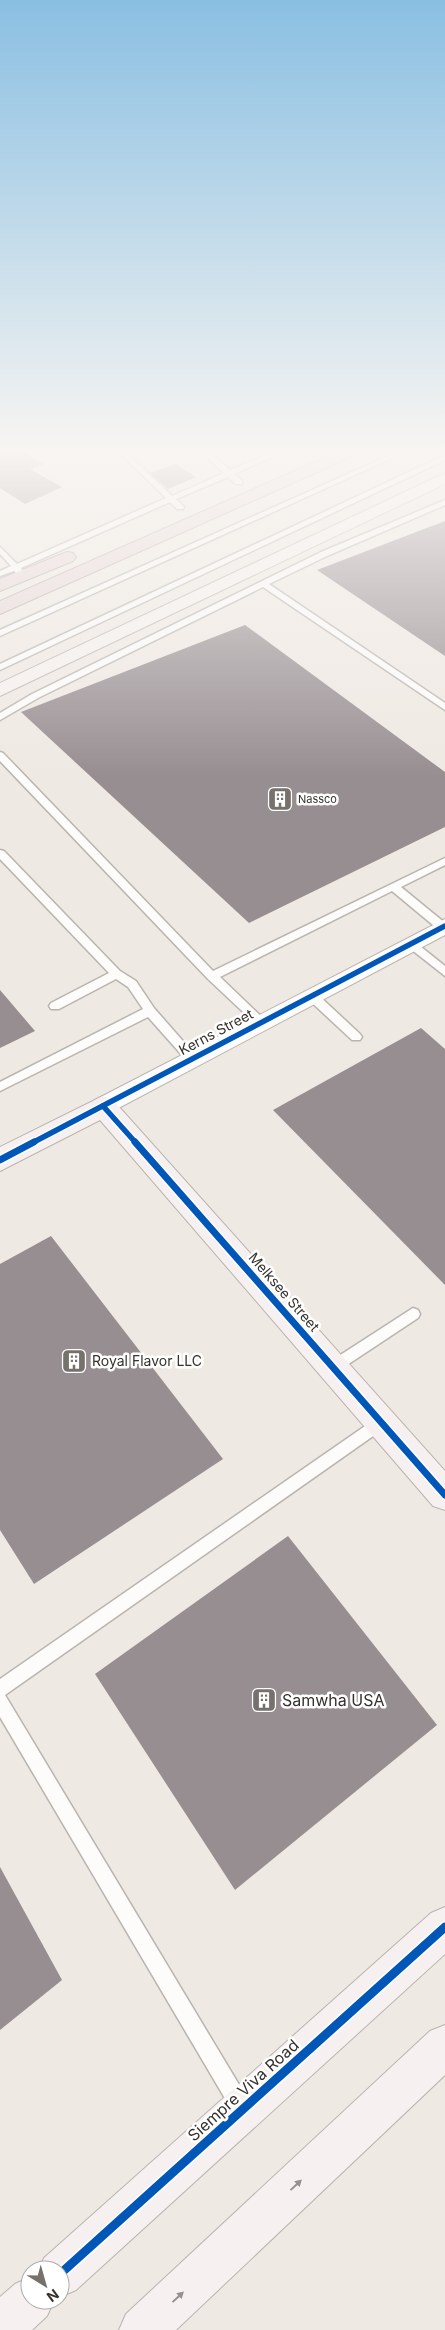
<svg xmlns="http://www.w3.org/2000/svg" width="445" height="2330" font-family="Inter,sans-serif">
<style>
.building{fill:#978e92}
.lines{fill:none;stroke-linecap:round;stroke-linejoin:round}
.lane-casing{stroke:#b9b4af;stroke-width:3}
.street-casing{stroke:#b9b4af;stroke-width:2}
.secondary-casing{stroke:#b9b4af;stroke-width:2}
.highway-casing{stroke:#b9a8a5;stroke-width:2}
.lane{fill:#fdfcfb;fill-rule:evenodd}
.street{fill:#fdfcfb;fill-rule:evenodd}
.secondary{fill:#f6f1f0;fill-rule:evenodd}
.highway{fill:#e6d8d7;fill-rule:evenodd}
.cycleway-far2-casing{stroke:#fff;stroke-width:8}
.cycleway-far1-casing{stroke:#fff;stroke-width:10}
.cycleway-casing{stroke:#fff;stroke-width:12}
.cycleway-far2{stroke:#0057b8;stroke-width:5.5}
.cycleway-far1{stroke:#0057b8;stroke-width:7}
.cycleway{stroke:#0057b8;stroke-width:9}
.oneway{fill:#96918e}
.labels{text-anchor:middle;stroke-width:5;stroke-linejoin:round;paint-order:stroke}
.far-poi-label{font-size:11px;fill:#36312d;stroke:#fff;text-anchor:start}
.street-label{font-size:14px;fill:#36312d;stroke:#fff}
.poi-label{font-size:14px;fill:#36312d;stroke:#fff;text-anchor:start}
.near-poi-label{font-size:16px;fill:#36312d;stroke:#fff;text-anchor:start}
.near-street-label{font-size:16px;fill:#36312d;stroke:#fff}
</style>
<rect width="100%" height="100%" fill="#efe9e3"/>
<g class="building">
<path d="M0,450H20L44,464L30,469L62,487L25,504L0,488Z"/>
<path d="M176,464L196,477L168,489L150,473Z"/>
<path d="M445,521V656L317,570Z"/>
<path d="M245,625L445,772V827L249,923L21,712Z"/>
<path d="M0,990L35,1031L0,1048Z"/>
<path d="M421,1028L445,1049V1285L273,1110Z"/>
<path d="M51,1236L223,1459L34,1584L0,1530V1264Z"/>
<path d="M288,1536L437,1725L235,1890L95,1674Z"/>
<path d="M0,1867L62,1980L0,2030Z"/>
</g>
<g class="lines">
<defs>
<g id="lane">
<path d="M117,450H124L172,496L224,473L199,450H206L230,470L278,450H287L234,474L242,480V484H236L228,477L176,499L184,507L183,509H177L170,502L21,568L24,572L23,574H17L14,571L0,576V571L11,566L0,554V547L17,564L166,498Z"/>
<path d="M401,450H410L0,636V630Z"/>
<path d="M445,455V460L0,670V664Z"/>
<path d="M445,500V505L327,556L269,584L445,703V710L263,587L38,698L0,720V713L32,694L321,552Z"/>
<path d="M0,752L3,753L213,971L445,858V865L401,887L445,923V930H439L392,891L220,977L267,1022L265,1025H257L208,979L0,761Z"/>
<path d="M0,850L4,851L120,971L136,981L154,1008L196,1056L198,1059L196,1062H188L148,1017L0,1091V1082L143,1009L128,987L116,979L59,1009H51L49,1006L51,1003L109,973L0,859Z"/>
<path d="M411,939L445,966V976L407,946L406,943Z"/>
<path d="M312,992L316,993L360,1034L362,1037L360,1040H352L308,999L306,996Z"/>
<path d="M413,1308L418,1310L420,1314L418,1318L338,1371L333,1373L328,1371L326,1367L328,1363Z"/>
<path d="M381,1415L386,1417L388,1422L386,1427L5,1695L247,2098L250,2105L247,2112L240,2115L233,2112L0,1717V1679Z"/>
</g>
<path id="street" d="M445,919V935L111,1112L103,1115L95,1112L92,1106L95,1100Z"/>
<g id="secondary">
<path d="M445,473V484L0,696V683Z"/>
<path d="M103,1096L112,1099L445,1471V1510L433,1506L100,1120L0,1171V1147Z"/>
<path d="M445,1907V1954L76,2290L60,2297V2270H39L44,2258L431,1913Z"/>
<path d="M445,2025V2075L176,2330H119L126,2314L430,2031Z"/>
<path d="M30,2277V2300H54L47,2316L32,2330H0V2297L15,2284Z"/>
</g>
<g id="highway">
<path d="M342,450H362L360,453L0,614V601Z"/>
<path d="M67,552L73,553L76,557L73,561L0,591V579Z"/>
</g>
</defs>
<use href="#lane" class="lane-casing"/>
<use href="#street" class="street-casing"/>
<use href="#secondary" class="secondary-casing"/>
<use href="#highway" class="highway-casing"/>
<use href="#lane" class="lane"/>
<use href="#street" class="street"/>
<use href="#secondary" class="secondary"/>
<use href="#highway" class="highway"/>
<defs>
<g id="cycleway-far2">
<path d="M103,1106L136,1143"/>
<path d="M32,1143L445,926"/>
</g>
<g id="cycleway-far1">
<path d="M135,1142L445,1495"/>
<path d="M0,1160L34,1142"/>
</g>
<path id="cycleway" d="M60,2274L445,1927"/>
</defs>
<use href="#cycleway-far2" class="cycleway-far2-casing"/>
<use href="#cycleway-far1" class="cycleway-far1-casing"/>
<use href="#cycleway" class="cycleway-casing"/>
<use href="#cycleway-far2" class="cycleway-far2"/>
<use href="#cycleway-far1" class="cycleway-far1"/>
<use href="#cycleway" class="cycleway"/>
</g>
<defs><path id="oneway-solid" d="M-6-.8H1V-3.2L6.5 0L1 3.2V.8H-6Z" transform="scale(1.25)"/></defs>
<g class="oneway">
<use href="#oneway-solid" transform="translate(296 2185) rotate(-43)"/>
<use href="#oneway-solid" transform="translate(178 2297) rotate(-43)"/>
</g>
<linearGradient id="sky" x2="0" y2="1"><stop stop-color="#8abfe2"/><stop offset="0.58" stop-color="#f8f5f2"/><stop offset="1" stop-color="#f8f5f2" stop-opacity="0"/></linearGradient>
<rect width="445" height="776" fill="url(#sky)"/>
<defs>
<symbol id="building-square" viewBox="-11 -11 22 22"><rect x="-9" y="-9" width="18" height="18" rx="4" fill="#77716d" stroke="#fff"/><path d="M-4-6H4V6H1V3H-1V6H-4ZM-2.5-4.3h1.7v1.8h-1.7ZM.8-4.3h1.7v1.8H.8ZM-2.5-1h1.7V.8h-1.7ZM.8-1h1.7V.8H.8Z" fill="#fff"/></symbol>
</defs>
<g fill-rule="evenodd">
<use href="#building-square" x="266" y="785" width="28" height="28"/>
<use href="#building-square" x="60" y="1347" width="28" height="28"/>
<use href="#building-square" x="250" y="1686" width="28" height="28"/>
</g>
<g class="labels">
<g class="far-poi-label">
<text x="298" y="803">Nassco</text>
</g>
<g class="street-label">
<text transform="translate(216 1032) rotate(-28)" y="5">Kerns Street</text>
<text transform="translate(284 1292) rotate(49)" y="5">Melksee Street</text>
</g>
<g class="poi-label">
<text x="92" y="1366">Royal Flavor LLC</text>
</g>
<g class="near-poi-label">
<text x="282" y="1706">Samwha USA</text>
</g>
<g class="near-street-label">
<text transform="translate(243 2090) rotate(-42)" y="6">Siempre Viva Road</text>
</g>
</g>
<g transform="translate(45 2285) rotate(143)"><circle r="24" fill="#ffffff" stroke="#afadab"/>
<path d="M0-4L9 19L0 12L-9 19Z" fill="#77716d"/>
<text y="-8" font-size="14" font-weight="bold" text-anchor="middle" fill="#36312d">N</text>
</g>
</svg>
